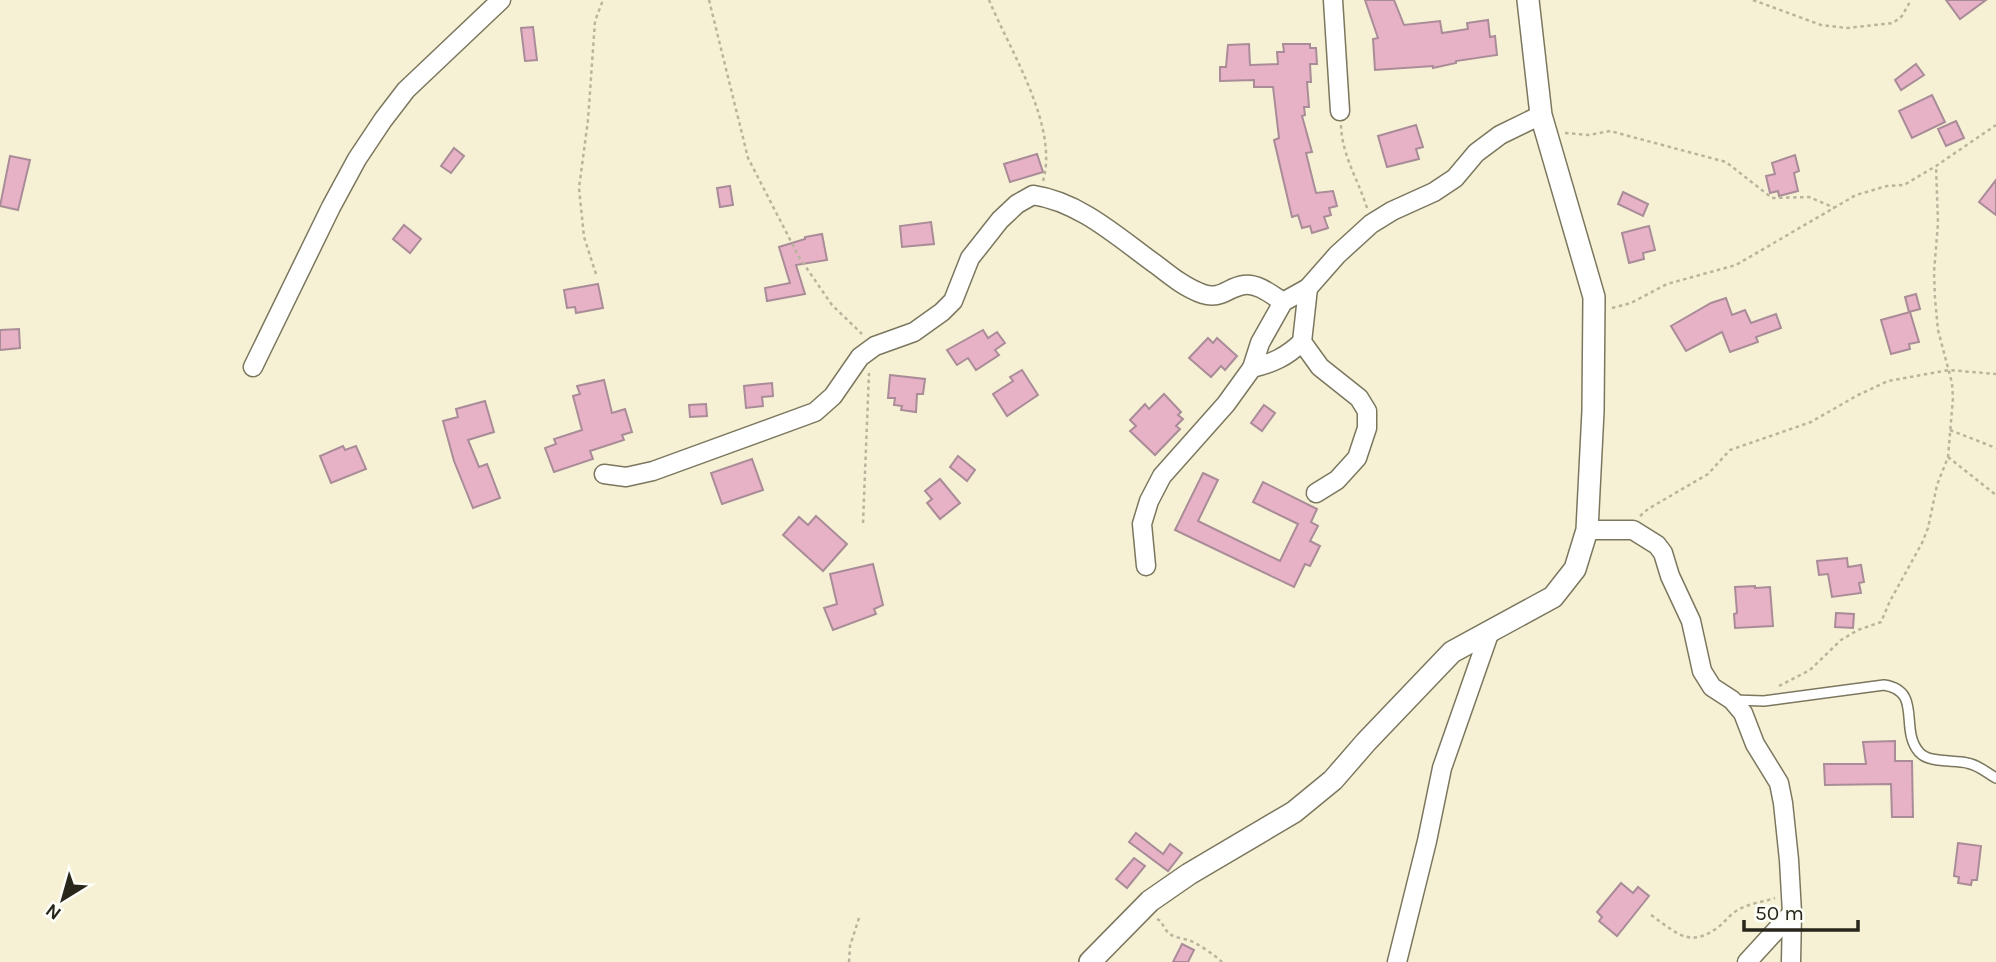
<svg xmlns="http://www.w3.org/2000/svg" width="1996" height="962" font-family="Karla,sans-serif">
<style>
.building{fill:#e7b1c6;stroke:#a98c97;stroke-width:2}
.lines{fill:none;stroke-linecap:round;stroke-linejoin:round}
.service-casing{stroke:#7b775e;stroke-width:12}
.minor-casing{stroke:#7b775e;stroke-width:21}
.tertiary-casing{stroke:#7b775e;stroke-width:24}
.path{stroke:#b8b49d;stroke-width:2.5;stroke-dasharray:3.5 3.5;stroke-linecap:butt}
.service{stroke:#fff;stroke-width:9}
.minor{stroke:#fff;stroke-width:18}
.tertiary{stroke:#fff;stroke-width:21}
</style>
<rect width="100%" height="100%" fill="#f6f1d5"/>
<g class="building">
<path d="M1365,0H1394L1404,25L1440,21L1442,33L1468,29L1467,23L1488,20L1490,37L1495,36L1497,55L1456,61V63L1433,68V66L1375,70L1373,39L1378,38Z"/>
<path d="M1946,0H1986L1960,19Z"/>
<path d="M533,27L537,60L525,61L521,28Z"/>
<path d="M1249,44L1250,65L1278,64L1277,52H1284L1283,44H1310V48H1316L1317,64H1310L1311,82H1307L1309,107H1304L1305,115L1302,116L1312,152L1306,153L1316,193L1333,191L1337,206L1329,208L1331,215L1324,217L1328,228L1312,233L1310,226L1302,228L1298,215L1292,217L1274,140L1279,138L1273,87H1254V80L1220,81V67H1226L1228,45Z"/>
<path d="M1916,64L1924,75L1901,90L1895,80Z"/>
<path d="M1932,95L1945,122L1912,138L1899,111Z"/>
<path d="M1956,121L1964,138L1946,146L1938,129Z"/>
<path d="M1416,125L1423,147L1416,149L1419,159L1387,167L1378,136Z"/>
<path d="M454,148L464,156L451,173L441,166Z"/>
<path d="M1037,154L1043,172L1010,182L1004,164Z"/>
<path d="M1795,155L1799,171L1794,173L1798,191L1779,196L1778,191L1770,193L1766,176L1775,174L1772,163Z"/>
<path d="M10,156L30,160L18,210L0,206Z"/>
<path d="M1996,180V215L1979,202Z"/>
<path d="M730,186L733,205L720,207L717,188Z"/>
<path d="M1623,192L1648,204L1643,216L1618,204Z"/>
<path d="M931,222L934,244L902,247L900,226Z"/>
<path d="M404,225L421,239L410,253L393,239Z"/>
<path d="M1649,226L1655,250L1643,253L1644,259L1629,263L1622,233Z"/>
<path d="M822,234L827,260L796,265L805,294L767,301L765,288L790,283L779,247L805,239V237Z"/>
<path d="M598,284L603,308L576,313L575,307L567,308L564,290Z"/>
<path d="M1916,294L1920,309L1909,312L1905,297Z"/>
<path d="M1726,298L1732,315L1745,310L1751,323L1776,314L1781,328L1756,337L1758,342L1730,352L1722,332L1686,351L1671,326L1711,303Z"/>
<path d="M1910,312L1919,342L1909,344L1910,349L1891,354L1881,320Z"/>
<path d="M19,329L20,348L0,350V330Z"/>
<path d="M983,330L988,338L997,332L1005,343L995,350L999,355L976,370L968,358L957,365L947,350Z"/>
<path d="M1208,338L1213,343L1217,338L1237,356L1225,370L1221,366L1211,377L1189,358Z"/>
<path d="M1022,370L1038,395L1007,416L993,394L1013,381L1010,377Z"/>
<path d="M890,375L925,379L923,394H917L916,412L901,410L902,406L894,405L895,398H888Z"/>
<path d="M604,380L612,413L625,409L632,432L622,435L624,440L590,451L593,459L554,472L545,448L556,444L554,439L582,430L573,396L580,394L577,386Z"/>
<path d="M772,383L773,396L762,397L763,406L746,408L744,386Z"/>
<path d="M1164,394L1181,412L1178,415L1183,419L1176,426L1180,429L1155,455L1130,431L1136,426L1130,420L1145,404L1149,409Z"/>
<path d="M485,401L494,432L468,440L479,467L487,464L500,498L473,508L454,461L443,421L458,417L456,409Z"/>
<path d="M706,404L707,416L690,417L689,405Z"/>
<path d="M1264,405L1275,413L1262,431L1251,423Z"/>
<path d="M343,446L345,450L356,446L366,469L331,483L320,456Z"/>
<path d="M958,456L975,470L967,481L950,467Z"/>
<path d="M752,459L763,490L722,504L711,473Z"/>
<path d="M1203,473L1218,480L1198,521L1280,561L1298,524L1253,502L1263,482L1317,509L1311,522L1318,526L1310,541L1320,546L1310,566L1305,564L1294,587L1175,530Z"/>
<path d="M940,479L960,503L940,519L927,503L932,499L925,491Z"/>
<path d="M816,516L847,544L823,571L783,535L799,517L808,525Z"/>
<path d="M1847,558L1848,567L1861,565L1864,582L1859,583L1861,593L1832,597L1828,574L1819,575L1817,561Z"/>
<path d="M873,564L883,605L874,609L876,614L833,630L824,608L837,604L830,574Z"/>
<path d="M1755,586V588L1770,587L1773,626L1735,628L1734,614L1737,613L1735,587Z"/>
<path d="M1836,613L1854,614L1853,628L1835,627Z"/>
<path d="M1895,741V761H1912L1913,817H1892L1891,784L1825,785L1824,764H1866L1863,742Z"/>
<path d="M1136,833L1163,854L1170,844L1182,853L1168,871L1129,842Z"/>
<path d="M1958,843L1981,846L1977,880H1972L1971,885L1958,883L1959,877L1954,876Z"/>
<path d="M1134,858L1145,866L1127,888L1116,879Z"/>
<path d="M1621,883L1633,893L1638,887L1649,896L1617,936L1599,921L1602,917L1597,912Z"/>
<path d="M1182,944L1194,950L1188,962H1173Z"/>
</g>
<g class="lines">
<defs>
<path id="service" d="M1733,700L1764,701L1884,685C1923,691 1899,729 1919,752C1928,763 1953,760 1967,763C1979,765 1985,772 1996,778"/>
<g id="minor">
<path d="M1333,0L1340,111"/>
<path d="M1308,288L1302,342L1320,367L1359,398L1367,411V428L1357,458L1337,480L1316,493"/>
<path d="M253,367L331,207L357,159L383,120L406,90L501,0"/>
<path d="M1252,368C1273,363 1286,357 1302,342"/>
<path d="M604,474L626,477L653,471L815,412L833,396L860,357L875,346L914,332L942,312L953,301L970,258L1000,220L1017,204L1033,195C1081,202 1120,239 1158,266C1172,277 1186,288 1203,294C1221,300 1228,287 1244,285C1258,283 1272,295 1283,302"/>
<path d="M1587,530H1633L1657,545L1663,553L1670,576L1691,621L1702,671L1712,687L1732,700L1743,713L1755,744L1779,783L1783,803L1789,860L1792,913L1791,962"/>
<path d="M1146,566L1142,524L1149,501L1162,476L1226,404L1252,368L1260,343L1283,302L1308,288L1337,255L1371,224L1392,211L1434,192L1455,178L1476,153L1500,135L1541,115"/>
<path d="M1397,962L1427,841L1442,768L1490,631"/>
<path d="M1747,962L1792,913"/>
</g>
<path id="tertiary" d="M1090,962L1150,901L1189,874L1294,812L1333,780L1366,742L1452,652L1553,597L1575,569L1587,530L1593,411L1594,297L1541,115L1528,0"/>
</defs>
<use href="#service" class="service-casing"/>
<use href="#minor" class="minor-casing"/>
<use href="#tertiary" class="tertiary-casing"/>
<g class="path">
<path d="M709,0L748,158L799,257L832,305L862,334"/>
<path d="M989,0C1010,51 1059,126 1043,181"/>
<path d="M1753,0L1821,25L1847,28L1893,23L1902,16L1911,0"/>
<path d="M1341,125C1342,156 1358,179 1367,208"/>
<path d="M1565,133L1589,135L1610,131L1726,162L1772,198L1809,197L1835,208"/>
<path d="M596,274L584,237L579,188L588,120L595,21L603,0"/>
<path d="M1612,308L1631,303L1667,284L1736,265L1856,195L1887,186L1904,185L1936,166L1996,125"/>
<path d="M1950,430L1996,448"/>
<path d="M1948,457L1996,495"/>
<path d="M1640,516L1648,509L1708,474L1730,450L1811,422L1858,395L1888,381L1949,370L1996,374"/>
<path d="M863,523L869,373"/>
<path d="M1779,686L1810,670L1841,640L1858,630L1881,622L1890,601L1922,543L1928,528L1937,485L1948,457L1953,398L1952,383L1938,330L1935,299L1934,272L1938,223L1936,166"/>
<path d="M1651,915C1678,934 1691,950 1722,924C1727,919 1732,913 1738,910C1750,903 1763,902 1775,898"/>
<path d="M1157,919L1161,921C1168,937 1173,936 1188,940C1196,942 1216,956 1222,962"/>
<path d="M849,962L850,946L859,918"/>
</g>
<use href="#service" class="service"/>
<use href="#minor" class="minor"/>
<use href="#tertiary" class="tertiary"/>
</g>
<g transform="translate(63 899) rotate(217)" stroke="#fefef8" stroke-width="5" paint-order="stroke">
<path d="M0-5L12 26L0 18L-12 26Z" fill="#28261b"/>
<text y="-10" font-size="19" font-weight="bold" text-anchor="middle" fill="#28261b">N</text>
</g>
<path d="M1744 920v10h114v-10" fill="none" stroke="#28261b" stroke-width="3.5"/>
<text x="1755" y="920" font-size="21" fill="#28261b" stroke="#fefef8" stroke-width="5" paint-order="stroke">50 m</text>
</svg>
